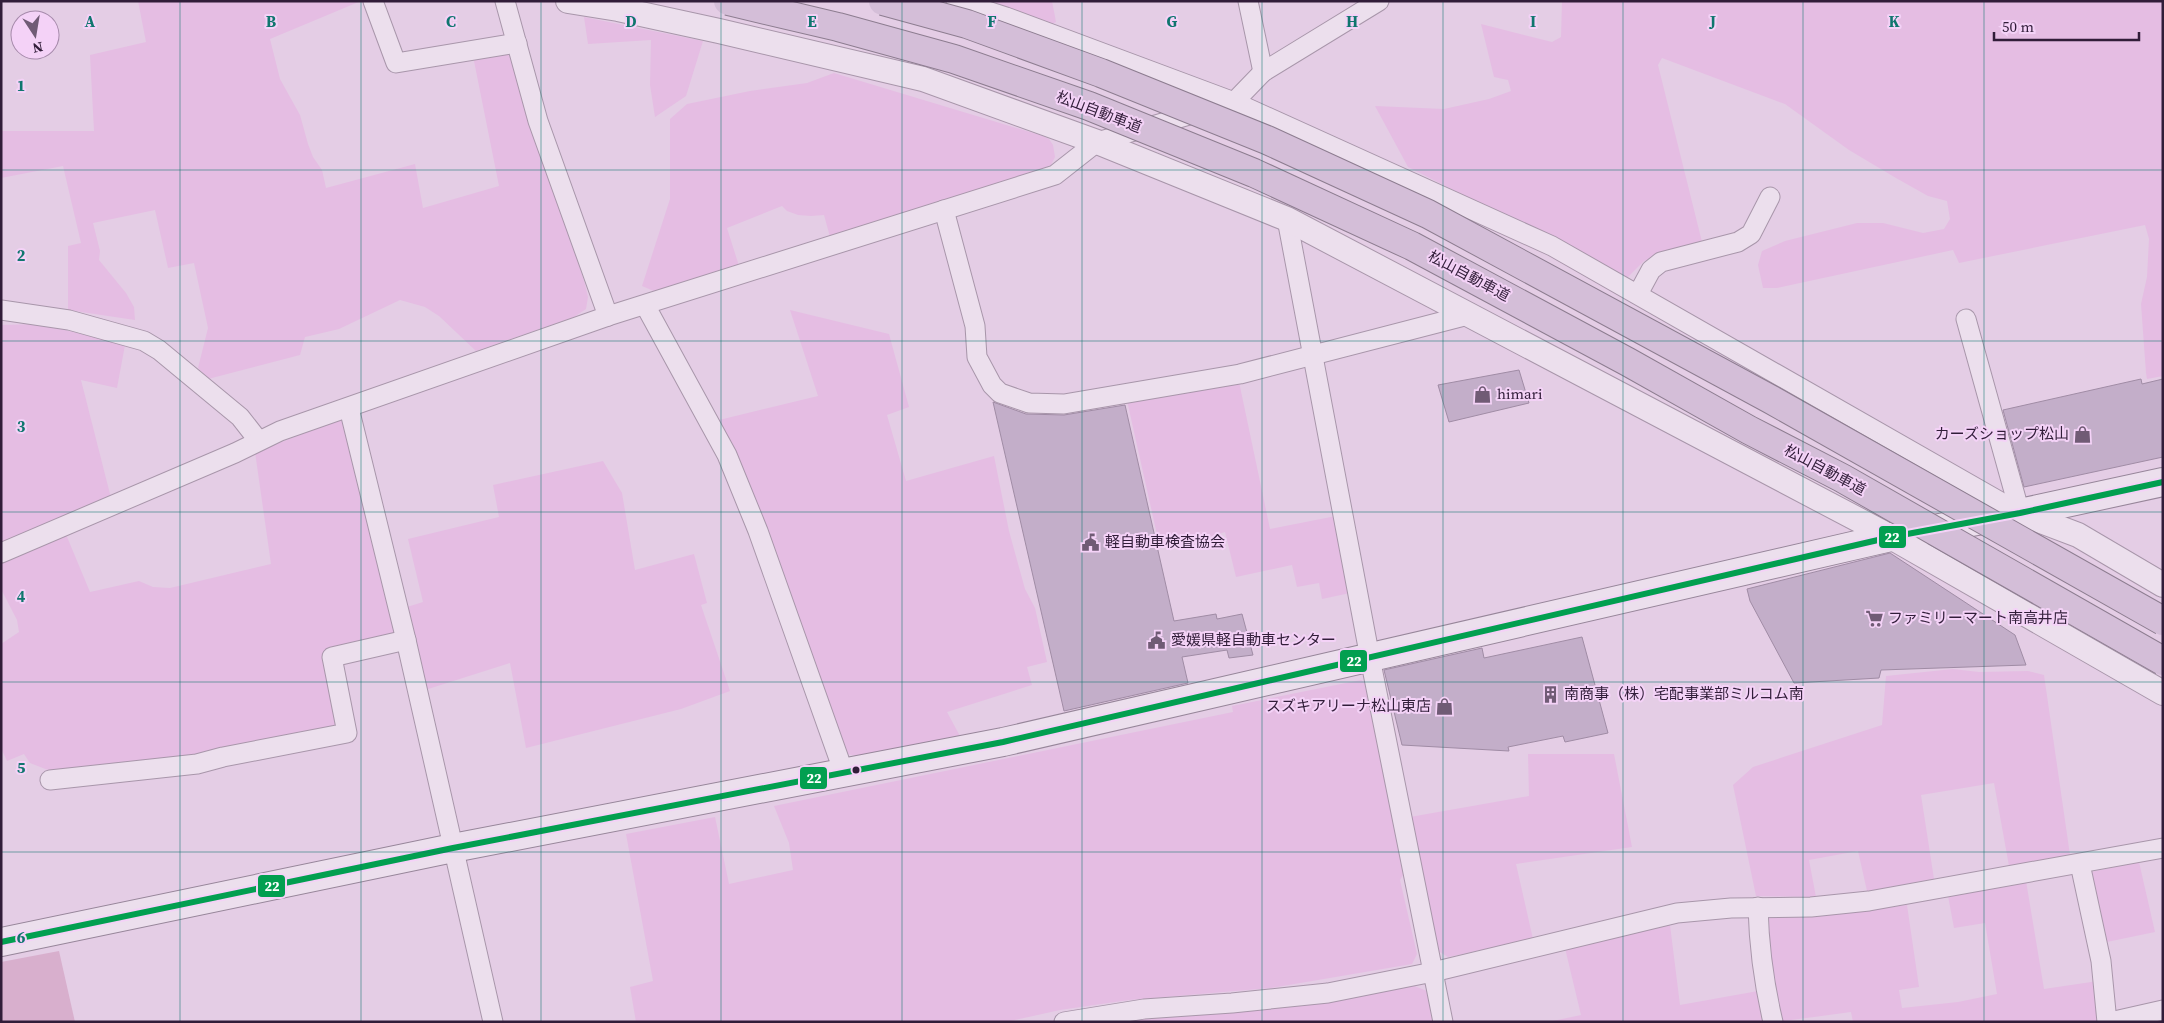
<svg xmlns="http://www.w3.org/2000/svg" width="2164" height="1023" font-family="'Source Serif 4','Noto Sans JP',serif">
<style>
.farmland{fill:#e5bde3}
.green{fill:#d8afcd}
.building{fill:#c3aec9;stroke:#a08ca5}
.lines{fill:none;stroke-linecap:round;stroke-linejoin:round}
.minor-casing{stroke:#a896aa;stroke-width:21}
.tertiary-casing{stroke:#a896aa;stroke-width:26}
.secondary-casing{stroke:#97869a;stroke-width:30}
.minor{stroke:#ecdfed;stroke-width:19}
.tertiary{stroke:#ecdfed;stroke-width:24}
.secondary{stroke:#ecdfed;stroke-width:28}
.motorway-bridge-casing{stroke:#8d7d90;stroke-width:30;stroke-linecap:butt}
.motorway-bridge{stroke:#d4bed8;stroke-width:28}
.bus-1-casing{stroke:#f4d2f7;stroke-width:10}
.bus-1{stroke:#029f50;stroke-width:6}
.grid{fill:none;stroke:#0f766e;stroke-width:1;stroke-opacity:0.55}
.bus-dot{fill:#311d39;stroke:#f4d2f7;stroke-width:2}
.labels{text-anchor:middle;stroke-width:4;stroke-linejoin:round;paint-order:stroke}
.street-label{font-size:15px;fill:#311d39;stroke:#f4d2f7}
.poi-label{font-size:15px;fill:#311d39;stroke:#f4d2f7;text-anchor:start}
.grid-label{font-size:16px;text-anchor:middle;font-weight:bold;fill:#0f766e;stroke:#f4d2f7;stroke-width:4;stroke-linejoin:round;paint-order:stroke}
.line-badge{stroke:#f4d2f7;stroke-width:2}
.badge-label{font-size:14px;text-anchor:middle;font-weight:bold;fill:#fff}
</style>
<rect width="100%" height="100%" fill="#e4cde5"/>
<g class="farmland">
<path d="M138,1H361L270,39L280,79L300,115L308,144L313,157L322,170L326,188L415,164L423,208L499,186L473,56L506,52L510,57L585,284L588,297L586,309L574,317L476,351L439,316L425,307L400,300L339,329L305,337L300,355L208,379L198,368L208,328L194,263L168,268L155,210L93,223L100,251L99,260L126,293L134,307L135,320L68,310V246L81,243L63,166L1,178V131H94L90,55L146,42Z"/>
<path d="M982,1H1052L1056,22L1052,24Z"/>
<path d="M1562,1H2163V376L2147,379L2146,373L2141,304L2147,277L2149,239L2145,225L1959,263L1953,250L1777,288H1763L1758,265L1762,251L1785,241L1857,223H1883L1923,233L1944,229L1950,219L1947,201L1928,196L1896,178L1849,150L1785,104L1662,58L1658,65L1702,242L1658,255L1644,261L1627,278L1408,167L1375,106L1444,109L1489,99L1511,91L1508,80L1494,77L1481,24L1552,42L1561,37Z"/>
<path d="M584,17L703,41L686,96L655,117L650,85L651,40L588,44Z"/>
<path d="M834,73L1043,136L1049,139L1053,145L1055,157L1051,165L1043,169L830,237L824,215L811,216L798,215L787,211L782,206L727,228L739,266L656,292L642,286L670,199V119L687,104L750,91L807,83Z"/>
<path d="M790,310L889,334L909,407L887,415L906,481L994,456L1009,531L1025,589L1035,608L1047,662L1027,667L1032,685L947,712L960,736L858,756L846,754L715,421L818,396Z"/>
<path d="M41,324L125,345L117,388L81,380L111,498L1,545V325Z"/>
<path d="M1238,377L1270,529L1336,516L1350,593L1322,599L1319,583L1297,587L1292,565L1236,577L1225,532L1194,542L1160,548L1126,396Z"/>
<path d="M342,419L349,422L398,637L327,655L343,730L217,755L53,772L30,763L24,754L7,761L1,748V644L19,632L17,620L1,589V560L65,532L90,592L139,581L153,587L170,588L271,564L255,452Z"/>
<path d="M603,461L622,493L635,570L694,554L707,603L701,605L730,691L681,709L526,748L510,663L425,690L407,607L423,602L408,539L499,517L493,485Z"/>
<path d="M1953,669L1979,672L2028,671L2044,675L2070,855L2009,866L1994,783L1921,795L1934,879L1867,891L1858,851L1809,860L1816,897L1756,896L1733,785L1753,767L1882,725L1886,676Z"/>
<path d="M1361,680L1366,683L1403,875L1400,880L1417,954L1412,964L1271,988L1129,1000L1060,1010L1006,1022H636L630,987L653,981L626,834L715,817L729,884L793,870L789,843L774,806L1233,712L1232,706Z"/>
<path d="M1528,754H1614L1632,847L1516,864L1533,939L1448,957L1438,951L1410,817L1529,796Z"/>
<path d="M2139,862L2155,932L2102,943L2086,873Z"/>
<path d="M2026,881L2044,989L2098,981L2101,1022H1853L1851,1012L1777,1022L1762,916H1822L1907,905L1919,987L1899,990L1902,1008L1958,1002L1997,994L1985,923L1954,928L1948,896Z"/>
<path d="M1670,925L1680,1005L1758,991L1766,1022H1548L1581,1015L1565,948Z"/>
<path d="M1412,985L1427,991L1434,1022H1114Z"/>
</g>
<path class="green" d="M59,951L75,1022H1V962Z"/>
<g class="building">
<path d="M1519,370L1529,403L1449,422L1438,385Z"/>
<path d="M2141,379L2142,384L2163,379V457L2024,487L2003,410Z"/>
<path d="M993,402L1026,414L1064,415L1125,405L1174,621L1216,614L1217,619L1242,614L1253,655L1229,658L1227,650L1182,657L1188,683L1064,711Z"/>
<path d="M1890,553L2015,635L2026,665L1881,670L1879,678L1794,683L1750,601L1747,589Z"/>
<path d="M1582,637L1608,733L1565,742L1563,736L1508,747L1509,751L1402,745L1384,670L1482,648L1484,658Z"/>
</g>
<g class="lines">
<defs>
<g id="minor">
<path d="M373,1L396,63L517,43"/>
<path d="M505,1L538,121L608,316"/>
<path d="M956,1L1006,17L1234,102L1552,246L2020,513"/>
<path d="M1248,1L1263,72"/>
<path d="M944,210L975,326L977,357L992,385L1000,393L1029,403L1064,404L1240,374L1468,315"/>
<path d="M1287,219L1370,658L1433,972L1677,913L1731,908L1811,907L1869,901L2163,848"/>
<path d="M1638,294L1651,270L1661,262L1738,242L1751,234L1770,197"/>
<path d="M645,305L727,455L758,531L844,773"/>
<path d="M1,310L69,320L144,341L159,350L240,417L258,440"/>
<path d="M1966,319L2020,513"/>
<path d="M349,408L406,640L493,1022"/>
<path d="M1,553L235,453L280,431L608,316L1055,175L1097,142L1234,102L1263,72L1379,1"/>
<path d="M50,780L197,764L223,757L347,733L332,657L406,640"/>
<path d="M2080,864L2101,961L2107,1022"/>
<path d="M1758,907C1759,947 1764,984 1773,1022"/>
<path d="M1064,1022L1144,1009L1232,1003L1328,993L1433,972L1443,1022"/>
<path d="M2110,1022L2163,1010"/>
</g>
<g id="tertiary">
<path d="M568,1L618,9L719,31L923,79L1097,142L1287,219L1891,537L2163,693"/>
<path d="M2020,513L2078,535L2163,585"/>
</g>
<path id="secondary" d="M1,942L453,848L1003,742L1891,537L2020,513L2163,482"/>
</defs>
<use href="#minor" class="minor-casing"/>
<use href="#tertiary" class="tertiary-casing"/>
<use href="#secondary" class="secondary-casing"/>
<use href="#minor" class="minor"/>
<use href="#tertiary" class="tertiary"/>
<use href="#secondary" class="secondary"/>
<defs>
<g id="motorway-bridge">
<path d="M728,1L838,27L954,59L1089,106L1254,173L1412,246L1628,362L1749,430L1842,478L2163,661"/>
<path d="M883,1L967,24L1101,73L1267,140L1428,214L1770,399L2163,621"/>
</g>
</defs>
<use href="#motorway-bridge" class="motorway-bridge-casing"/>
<use href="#motorway-bridge" class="motorway-bridge"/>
<defs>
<path id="bus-1" d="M1,942L453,848L1003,742L1891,537L2020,513L2163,482"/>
</defs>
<use href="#bus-1" class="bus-1-casing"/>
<use href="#bus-1" class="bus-1"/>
</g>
<path class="grid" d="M180,1V1022M361,1V1022M541,1V1022M721,1V1022M902,1V1022M1082,1V1022M1262,1V1022M1443,1V1022M1623,1V1022M1803,1V1022M1984,1V1022M1,170H2163M1,341H2163M1,512H2163M1,682H2163M1,852H2163"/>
<defs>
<symbol id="shop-bare" viewBox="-9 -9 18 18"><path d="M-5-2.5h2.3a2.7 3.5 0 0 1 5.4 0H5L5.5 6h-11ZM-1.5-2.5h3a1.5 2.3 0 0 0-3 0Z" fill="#705b75" stroke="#f4d2f7" stroke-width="2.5" paint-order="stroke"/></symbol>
<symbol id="civic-bare" viewBox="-9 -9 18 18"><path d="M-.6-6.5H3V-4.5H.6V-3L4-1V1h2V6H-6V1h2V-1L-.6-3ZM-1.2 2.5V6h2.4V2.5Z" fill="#705b75" stroke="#f4d2f7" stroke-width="2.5" paint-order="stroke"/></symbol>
<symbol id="supermarket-bare" viewBox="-9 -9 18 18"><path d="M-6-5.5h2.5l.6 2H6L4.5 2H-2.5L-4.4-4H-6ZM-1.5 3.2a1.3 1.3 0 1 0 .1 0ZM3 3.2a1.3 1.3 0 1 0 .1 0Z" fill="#705b75" stroke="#f4d2f7" stroke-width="2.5" paint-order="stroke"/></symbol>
<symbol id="building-bare" viewBox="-9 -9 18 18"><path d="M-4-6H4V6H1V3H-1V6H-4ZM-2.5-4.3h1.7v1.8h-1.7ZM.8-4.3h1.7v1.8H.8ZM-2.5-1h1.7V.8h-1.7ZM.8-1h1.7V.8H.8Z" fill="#705b75" stroke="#f4d2f7" stroke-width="2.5" paint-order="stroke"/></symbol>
</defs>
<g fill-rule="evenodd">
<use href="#shop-bare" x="1470" y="382" width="25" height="25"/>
<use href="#shop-bare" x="2070" y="422" width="25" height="25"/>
<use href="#civic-bare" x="1078" y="530" width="25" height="25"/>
<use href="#supermarket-bare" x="1862" y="606" width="25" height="25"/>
<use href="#civic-bare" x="1144" y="628" width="25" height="25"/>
<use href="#building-bare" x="1538" y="682" width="25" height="25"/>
<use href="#shop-bare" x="1432" y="694" width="25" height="25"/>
</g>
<circle class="bus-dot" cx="856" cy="770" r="4.5"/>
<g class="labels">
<g class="street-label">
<text transform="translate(1099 112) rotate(21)" y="5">松山自動車道</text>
<text transform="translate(1469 276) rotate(28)" y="5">松山自動車道</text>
<text transform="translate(1825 470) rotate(28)" y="5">松山自動車道</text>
</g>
<g class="poi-label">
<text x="1497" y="399">himari</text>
<text x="2069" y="439" text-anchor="end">カーズショップ松山</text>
<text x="1105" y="547">軽自動車検査協会</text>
<text x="1888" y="623">ファミリーマート南高井店</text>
<text x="1171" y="645">愛媛県軽自動車センター</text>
<text x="1564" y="699">南商事（株）宅配事業部ミルコム南</text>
<text x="1431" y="711" text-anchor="end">スズキアリーナ松山東店</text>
</g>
</g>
<g class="grid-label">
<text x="90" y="27">A</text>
<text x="271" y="27">B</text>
<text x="451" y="27">C</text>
<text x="631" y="27">D</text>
<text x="812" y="27">E</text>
<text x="992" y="27">F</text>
<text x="1172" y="27">G</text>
<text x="1352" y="27">H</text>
<text x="1533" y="27">I</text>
<text x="1713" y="27">J</text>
<text x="1894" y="27">K</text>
<text x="21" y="91">1</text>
<text x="21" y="261">2</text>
<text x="21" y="432">3</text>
<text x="21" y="602">4</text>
<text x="21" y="773">5</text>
<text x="21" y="943">6</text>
</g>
<g class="line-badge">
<rect x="1878" y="525" width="29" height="24" rx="5" fill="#029f50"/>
<rect x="1339" y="649" width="29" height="24" rx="5" fill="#029f50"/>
<rect x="799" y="766" width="29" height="24" rx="5" fill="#029f50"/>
<rect x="257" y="874" width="29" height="24" rx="5" fill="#029f50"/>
</g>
<g class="badge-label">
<text x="1892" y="542">22</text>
<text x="1354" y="666">22</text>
<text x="814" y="783">22</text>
<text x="272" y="891">22</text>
</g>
<rect width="2164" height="1023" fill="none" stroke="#311d39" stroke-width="5"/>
<g transform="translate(35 35) rotate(168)"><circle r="24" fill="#f4d2f7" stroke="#a68aab"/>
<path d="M0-4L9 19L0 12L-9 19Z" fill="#705b75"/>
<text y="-8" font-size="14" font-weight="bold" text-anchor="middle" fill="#311d39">N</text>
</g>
<path d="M1994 32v8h145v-8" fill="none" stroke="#311d39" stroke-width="2.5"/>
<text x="2002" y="32" font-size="15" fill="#311d39" stroke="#f4d2f7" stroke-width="4" paint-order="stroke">50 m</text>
</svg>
